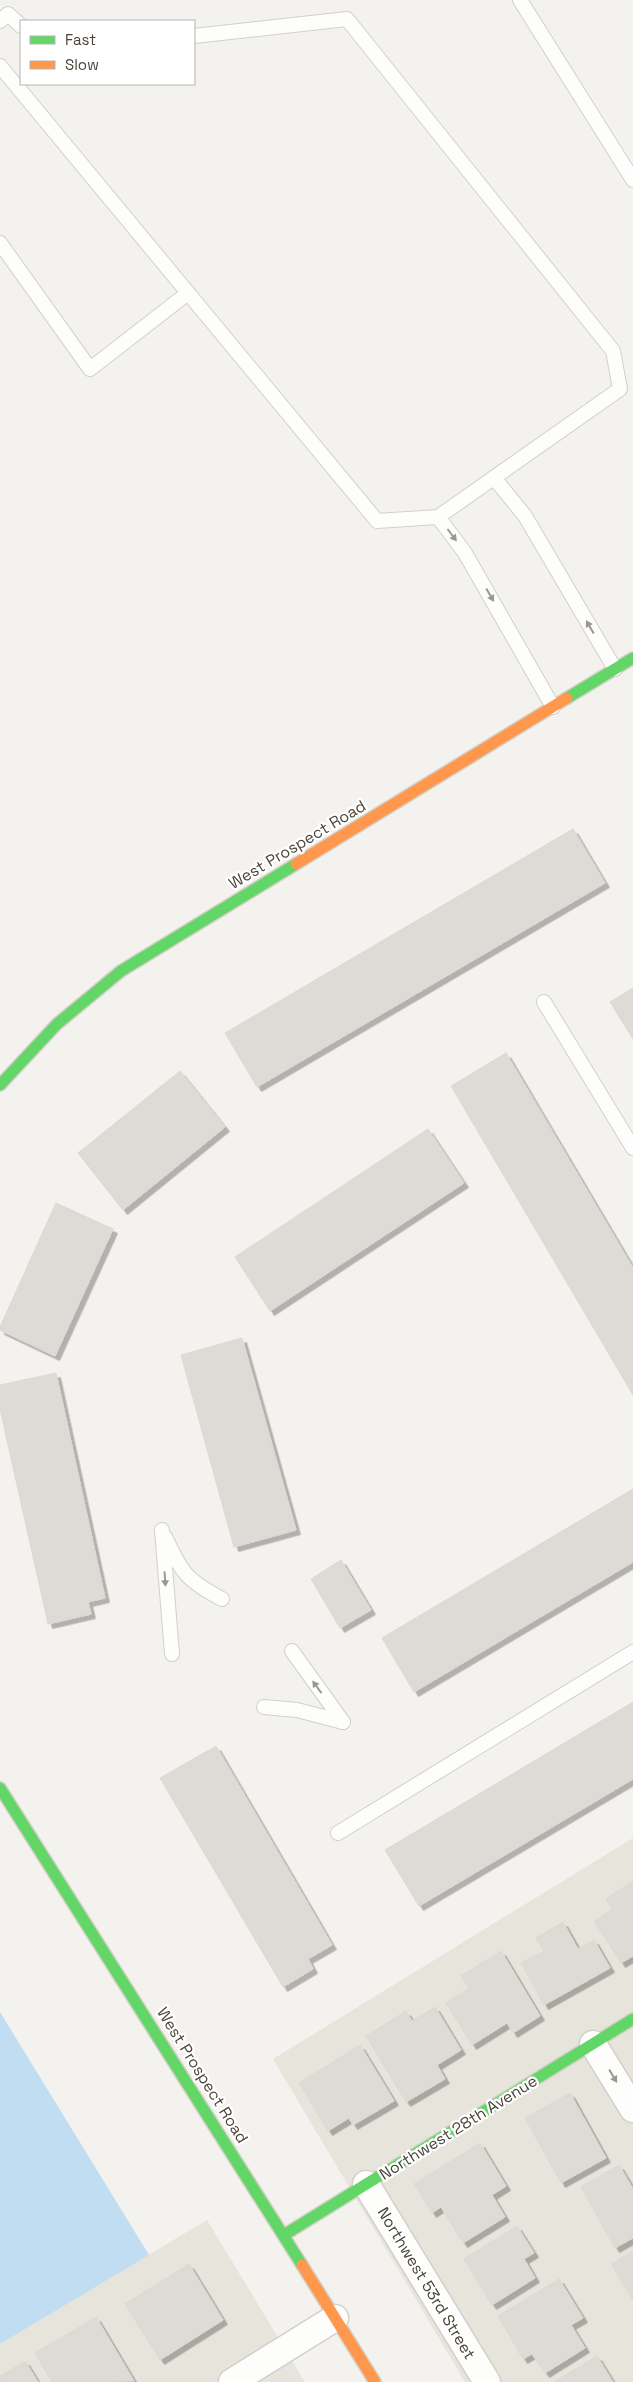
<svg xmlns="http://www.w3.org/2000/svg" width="633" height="2382" font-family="'Space Grotesk',sans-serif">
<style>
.residential{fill:#e7e4dc}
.water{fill:#c0ddf1}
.building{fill:#dedbd6;stroke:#dcd9d4;filter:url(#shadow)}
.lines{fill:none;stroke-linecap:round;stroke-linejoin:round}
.lane-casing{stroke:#d2d0cb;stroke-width:16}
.street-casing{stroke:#d2d0cb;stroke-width:29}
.fast-casing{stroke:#d3cfc5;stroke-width:14}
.slow-casing{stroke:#d3cfc5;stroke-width:14}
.lane{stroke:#fdfdfc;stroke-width:14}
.street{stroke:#fdfdfc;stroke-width:26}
.fast{stroke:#63d668;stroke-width:11}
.slow{stroke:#ff974d;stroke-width:11}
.oneway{fill:#9b9791}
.labels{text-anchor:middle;stroke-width:4.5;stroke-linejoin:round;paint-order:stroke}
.street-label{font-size:16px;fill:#4b4439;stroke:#fff}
</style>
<defs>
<filter id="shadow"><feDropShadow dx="4.5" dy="4.5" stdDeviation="0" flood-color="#0004"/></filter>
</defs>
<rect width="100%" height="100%" fill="#f4f2ee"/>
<g class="residential">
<path d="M633,1838V2382H465L273,2059Z"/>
<path d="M207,2220L305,2382H0V2344Z"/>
</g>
<path class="water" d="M0,2012L149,2255L0,2344Z"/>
<g class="building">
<path d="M573,829L605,883L257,1087L225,1033Z"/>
<path d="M633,988V1039L610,1002Z"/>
<path d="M506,1053L633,1268V1395L451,1086Z"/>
<path d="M180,1071L225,1127L123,1210L78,1153Z"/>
<path d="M428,1129L464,1183L270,1311L235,1257Z"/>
<path d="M56,1203L113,1229L55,1356L0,1330V1327Z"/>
<path d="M242,1338L296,1530L234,1547L181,1355Z"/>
<path d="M56,1373L105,1598L88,1602L91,1614L48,1624L0,1409V1385Z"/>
<path d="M633,1489V1562L414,1692L382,1638Z"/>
<path d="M341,1560L371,1610L340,1628L311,1579Z"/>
<path d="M633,1702V1779L419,1906L385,1850Z"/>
<path d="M216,1746L332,1945L308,1959L313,1969L283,1987L160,1778Z"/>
<path d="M633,1881V1956L621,1963L594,1921L612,1909L606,1899Z"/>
<path d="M563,1922L578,1949L594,1940L610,1968L544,2005L521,1963L544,1951L536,1938Z"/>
<path d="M501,1951L540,2016L513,2033L507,2023L472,2045L446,2003L469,1988L461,1976Z"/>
<path d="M435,2007L461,2050L437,2065L445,2079L406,2102L366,2036L406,2011L412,2021Z"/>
<path d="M360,2045L394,2101L353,2125L349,2118L328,2131L299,2083Z"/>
<path d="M570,2093L606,2158L561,2183L525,2118Z"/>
<path d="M480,2143L506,2186L492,2195L505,2217L463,2243L441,2207L432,2213L414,2184Z"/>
<path d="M619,2165L633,2189V2238L615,2248L581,2187Z"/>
<path d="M517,2226L534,2253L524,2259L535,2278L492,2305L464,2259Z"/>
<path d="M633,2251V2300L611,2264Z"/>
<path d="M189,2264L223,2320L160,2360L125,2304Z"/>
<path d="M559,2279L583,2318L571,2325L585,2348L545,2373L532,2354L523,2359L498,2316Z"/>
<path d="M96,2317L134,2381L52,2382L35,2353Z"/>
<path d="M597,2356L613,2382H554Z"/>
<path d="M25,2361L38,2382H0V2376Z"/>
</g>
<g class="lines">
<defs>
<g id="lane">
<path d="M520,0L633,180"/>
<path d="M0,21L8,14L21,26"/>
<path d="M0,66L377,521L438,517L620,389L613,351L347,19L194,36"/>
<path d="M0,243L90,369L188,293"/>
<path d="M495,479L525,516L615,669"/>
<path d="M438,517L465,553L553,707"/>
<path d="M544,1002L633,1148"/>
<path d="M162,1530L172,1654"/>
<path d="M165,1537C182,1573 186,1580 222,1599"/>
<path d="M292,1651L343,1722"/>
<path d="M264,1707L297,1710L343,1722"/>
<path d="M338,1833L633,1652"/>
</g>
<g id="street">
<path d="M593,2044L633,2109"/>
<path d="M366,2184L487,2382"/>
<path d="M232,2382L335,2318"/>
</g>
<g id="fast">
<path d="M567,698L633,658"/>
<path d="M0,1085L57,1024L121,971L296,864"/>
<path d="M0,1788L302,2265"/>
<path d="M284,2235L633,2019"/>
</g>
<g id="slow">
<path d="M296,864L567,698"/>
<path d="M302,2265L375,2382"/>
</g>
</defs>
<use href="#lane" class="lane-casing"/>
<use href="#street" class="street-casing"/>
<use href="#fast" class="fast-casing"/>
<use href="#slow" class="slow-casing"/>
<use href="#lane" class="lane"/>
<use href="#street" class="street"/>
<use href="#fast" class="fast"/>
<use href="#slow" class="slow"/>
</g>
<defs><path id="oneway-solid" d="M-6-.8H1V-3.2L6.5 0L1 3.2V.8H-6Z" transform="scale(1.25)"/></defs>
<g class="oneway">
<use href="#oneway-solid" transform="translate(452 535) rotate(53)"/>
<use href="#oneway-solid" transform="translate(490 595) rotate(60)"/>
<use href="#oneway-solid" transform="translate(590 627) rotate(-120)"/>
<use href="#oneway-solid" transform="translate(165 1579) rotate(86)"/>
<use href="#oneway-solid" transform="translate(317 1687) rotate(-126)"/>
<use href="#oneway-solid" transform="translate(613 2076) rotate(59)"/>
</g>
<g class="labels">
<g class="street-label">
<text transform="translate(297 844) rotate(-31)" y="6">West Prospect Road</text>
<text transform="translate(203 2075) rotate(58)" y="6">West Prospect Road</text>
<text transform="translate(458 2127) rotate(-32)" y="6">Northwest 28th Avenue</text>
<text transform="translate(427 2283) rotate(59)" y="6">Northwest 53rd Street</text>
</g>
</g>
<rect x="20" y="20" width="175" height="65" fill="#ffffff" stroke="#b7b4b0"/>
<rect x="30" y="36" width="25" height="8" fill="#63d668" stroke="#b7b4b0"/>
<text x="65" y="45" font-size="15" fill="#4b4439">Fast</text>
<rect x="30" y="61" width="25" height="8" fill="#ff974d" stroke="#b7b4b0"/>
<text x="65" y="70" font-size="15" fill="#4b4439">Slow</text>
</svg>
